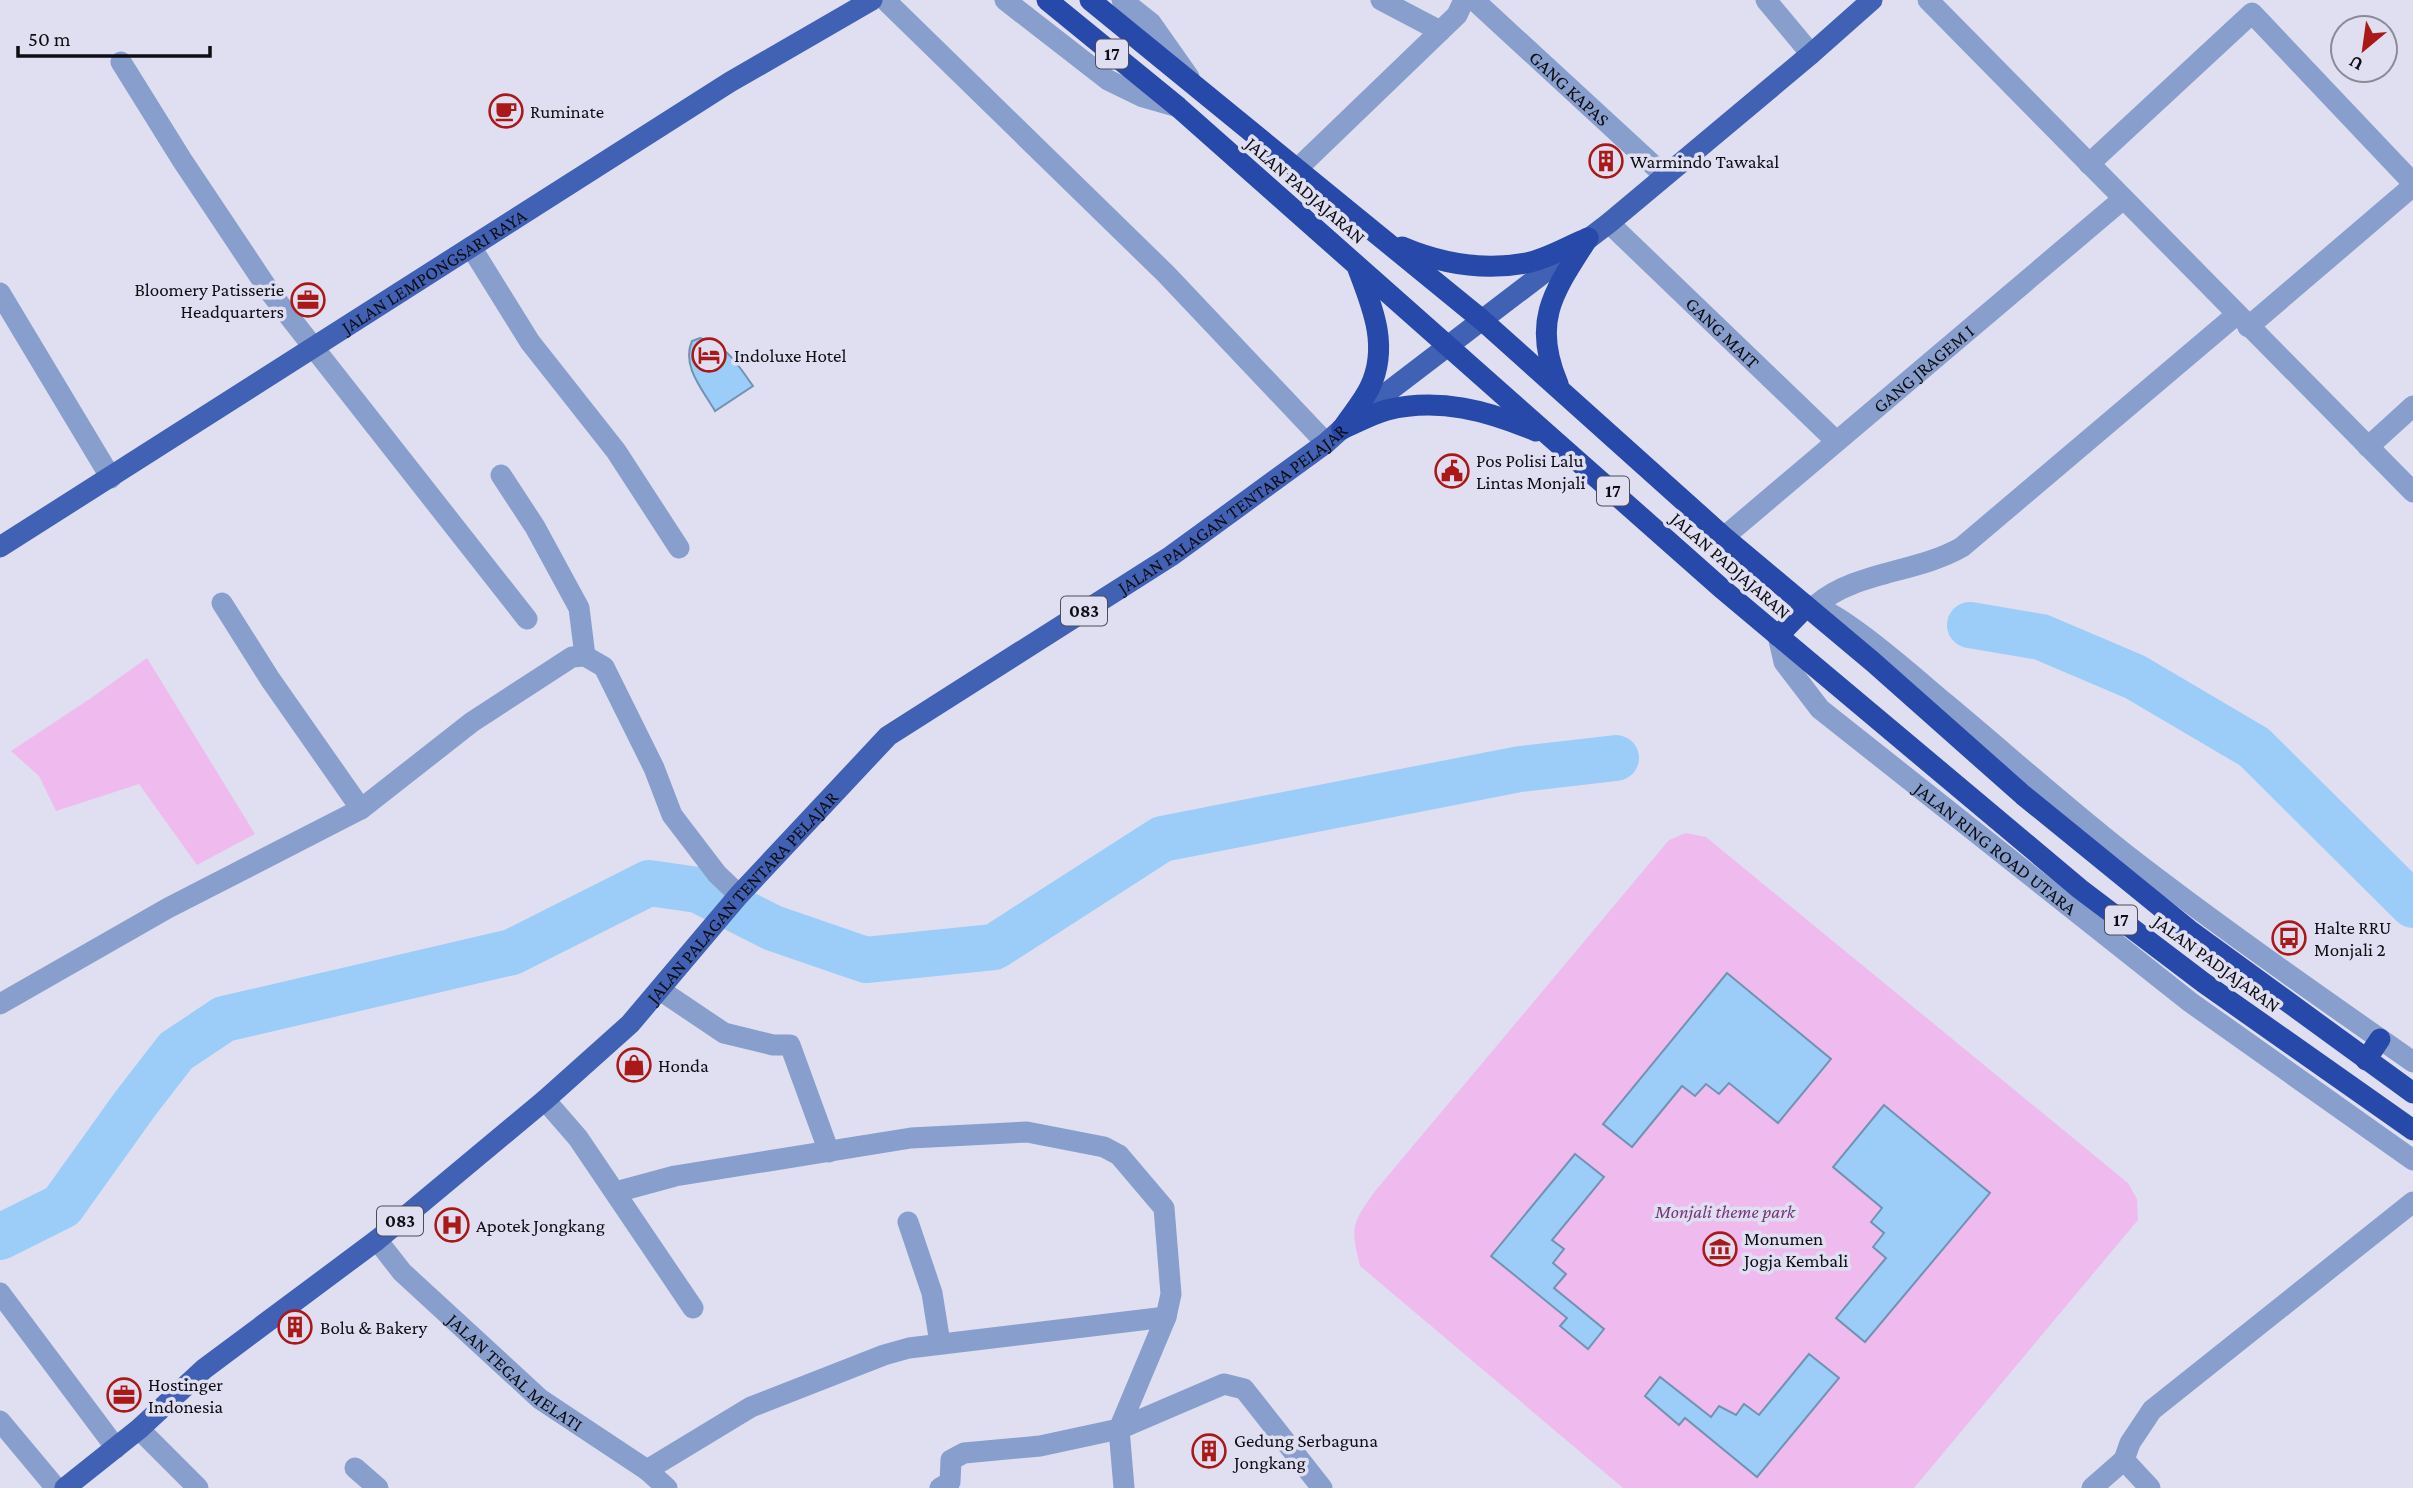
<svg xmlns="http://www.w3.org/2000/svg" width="2413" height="1488" font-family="'Crimson Pro',serif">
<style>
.green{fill:#efbbee}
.water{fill:#9bcdf8;stroke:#7193b3;stroke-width:2}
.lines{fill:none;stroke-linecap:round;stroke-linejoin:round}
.river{stroke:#9bcdf8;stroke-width:46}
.minor{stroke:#889ecc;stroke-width:21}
.major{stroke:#4061b4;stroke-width:21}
.highway{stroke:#2749aa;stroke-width:21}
.labels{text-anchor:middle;stroke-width:7;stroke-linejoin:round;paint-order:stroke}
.shield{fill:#dfdff1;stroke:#4d4c56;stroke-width:2}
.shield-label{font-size:18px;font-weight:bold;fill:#0e0d13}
.street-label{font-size:19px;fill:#0e0d13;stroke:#dfdff1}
.poi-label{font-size:19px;fill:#0e0d13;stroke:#dfdff1;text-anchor:start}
.park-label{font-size:19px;font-style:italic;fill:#763478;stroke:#dfdff1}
</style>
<rect width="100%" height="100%" fill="#dfdff1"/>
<g class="green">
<path d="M147,658L255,834L197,865L139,784L56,811L39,776L11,751L91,698Z"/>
<path d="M1686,833L1706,837L2128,1183L2137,1199L2138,1220L1914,1488H1623L1360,1266C1350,1226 1352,1223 1376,1190L1669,840Z"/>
</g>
<g class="water">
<path d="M700,338C727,345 738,365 753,386L715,411C703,390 681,366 692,341Z"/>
<path d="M1727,973L1831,1059L1778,1123L1729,1083L1719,1094L1706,1084L1695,1096L1682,1086L1632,1147L1603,1124Z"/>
<path d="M1884,1105L1990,1193L1865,1342L1836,1318L1886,1258L1873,1247L1884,1233L1871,1222L1882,1208L1833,1167Z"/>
<path d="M1575,1154L1604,1177L1552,1240L1564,1249L1553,1263L1566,1274L1554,1288L1604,1329L1588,1349L1560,1326L1567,1318L1491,1256Z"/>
<path d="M1809,1354L1839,1378L1757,1477L1685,1418L1679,1425L1645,1396L1660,1377L1711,1417L1719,1406L1736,1415L1744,1404L1759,1415Z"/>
</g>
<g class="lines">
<g class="river">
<path d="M1970,625L2041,637L2135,677L2254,747L2413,905"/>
<path d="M0,1237L62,1206L135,1104L176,1051L224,1019L512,952L649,883L698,890L773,928L866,960L994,947L1162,839L1520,769L1616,758"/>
</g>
<g class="minor">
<path d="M885,0L1166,274L1326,443"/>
<path d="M1005,0L1108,80L1143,97L1178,107"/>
<path d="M1122,0L1151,23L1189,77"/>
<path d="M1381,0L1440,31"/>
<path id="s1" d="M1474,0L1665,176"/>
<path d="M1766,0L1811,54"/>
<path d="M1928,0L2413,492"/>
<path d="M121,62L182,160L270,292L527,619"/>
<path d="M2089,164L2252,13L2413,183"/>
<path d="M1297,169L1457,15L1464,0"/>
<path id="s2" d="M1609,223L1836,441"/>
<path d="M471,247L530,342L616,451L679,548"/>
<path d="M0,293L111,478"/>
<path d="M2248,327L2413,186"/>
<path d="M2368,447L2413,406"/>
<path d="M501,475L535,527L579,608L585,656"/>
<path id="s3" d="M1724,537L2123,199"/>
<path d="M222,603L270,679L361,809"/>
<path d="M1816,605C1856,571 1917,573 1962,547L2236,315"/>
<path d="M1808,606C1831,602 1923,685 1945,703C2005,753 2063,805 2124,853C2218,926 2316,994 2413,1062"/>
<path id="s4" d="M1778,636L1784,662L1820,709L2190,1002L2413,1160"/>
<path d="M660,990L724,1033L773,1045H790L829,1152"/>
<path d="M0,1004L168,908L361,809L472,722L572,657L585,656L604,667L654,768L672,815L717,874L739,895"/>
<path d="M545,1100L578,1138L693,1308"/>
<path d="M616,1192L675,1176L911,1138L1027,1132L1104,1147L1119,1155L1164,1208L1171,1294L1166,1317L1119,1429L1124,1488"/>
<path d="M908,1222L932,1293L940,1343"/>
<path id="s5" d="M377,1240L402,1272L540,1399L647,1470L667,1488"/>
<path d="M0,1293L116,1448"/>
<path d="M0,1421L56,1488"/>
<path d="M139,1429L198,1488"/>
<path d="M355,1468L378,1488"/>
<path d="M647,1470L751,1407L884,1355L909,1348L1166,1317"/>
<path d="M940,1488L950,1482L951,1460L964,1453L1040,1446L1119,1429L1224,1384L1244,1389L1322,1488"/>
<path d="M2092,1488L2124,1460"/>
<path d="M2150,1488L2124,1460L2130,1443L2152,1410L2413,1202"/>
</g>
<g class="major">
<path id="s6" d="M0,547L730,82L872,0"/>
<path id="s7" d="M65,1488L139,1429L204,1369L377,1240L545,1100L630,1024L739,895L888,736L1171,556L1326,443L1355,417L1609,223L1811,54L1872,0"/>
</g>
<g class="highway">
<path d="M1047,0L1178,107L1720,587L2080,889L2204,983L2413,1130"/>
<path d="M1090,0L1482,320L1724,537L1873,662L2023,795L2189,930L2413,1093"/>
<path d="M1402,247C1442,264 1483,271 1526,263C1547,259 1568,246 1588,238"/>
<path d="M1558,384C1531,321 1554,291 1588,238"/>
<path d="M1342,429C1356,423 1372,414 1387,410C1439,397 1488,411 1536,431"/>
<path d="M1342,429C1351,415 1363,402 1370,387C1389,347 1373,308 1358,269"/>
<path d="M1778,636L1806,607"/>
<path d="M2366,1060L2380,1039"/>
</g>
</g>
<defs>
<symbol id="cafe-ring" viewBox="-11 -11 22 22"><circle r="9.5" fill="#dfdff1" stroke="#aa1818" stroke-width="1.5"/><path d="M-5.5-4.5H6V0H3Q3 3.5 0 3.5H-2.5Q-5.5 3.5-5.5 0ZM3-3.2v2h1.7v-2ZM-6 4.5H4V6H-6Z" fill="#aa1818"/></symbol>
<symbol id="building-ring" viewBox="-11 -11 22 22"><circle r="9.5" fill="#dfdff1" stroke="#aa1818" stroke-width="1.5"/><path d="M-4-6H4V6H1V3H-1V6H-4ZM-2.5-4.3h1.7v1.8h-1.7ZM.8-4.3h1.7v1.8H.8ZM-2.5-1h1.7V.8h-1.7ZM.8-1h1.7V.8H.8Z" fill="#aa1818"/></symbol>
<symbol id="office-ring" viewBox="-11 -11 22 22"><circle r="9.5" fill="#dfdff1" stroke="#aa1818" stroke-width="1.5"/><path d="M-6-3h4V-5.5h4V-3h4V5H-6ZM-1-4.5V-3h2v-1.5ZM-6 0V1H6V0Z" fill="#aa1818"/></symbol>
<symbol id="hotel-ring" viewBox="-11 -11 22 22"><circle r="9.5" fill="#dfdff1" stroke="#aa1818" stroke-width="1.5"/><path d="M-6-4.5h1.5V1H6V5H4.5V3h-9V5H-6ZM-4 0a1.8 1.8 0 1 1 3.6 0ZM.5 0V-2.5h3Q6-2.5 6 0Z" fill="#aa1818"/></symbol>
<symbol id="civic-ring" viewBox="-11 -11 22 22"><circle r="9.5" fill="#dfdff1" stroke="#aa1818" stroke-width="1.5"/><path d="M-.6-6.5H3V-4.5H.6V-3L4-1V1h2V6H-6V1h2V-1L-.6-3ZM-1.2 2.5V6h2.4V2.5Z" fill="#aa1818"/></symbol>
<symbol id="bus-ring" viewBox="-11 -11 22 22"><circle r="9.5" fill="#dfdff1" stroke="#aa1818" stroke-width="1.5"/><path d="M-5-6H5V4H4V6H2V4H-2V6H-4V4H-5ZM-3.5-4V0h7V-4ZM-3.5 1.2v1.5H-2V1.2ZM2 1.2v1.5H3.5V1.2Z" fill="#aa1818"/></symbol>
<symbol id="shop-ring" viewBox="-11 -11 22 22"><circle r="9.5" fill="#dfdff1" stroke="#aa1818" stroke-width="1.5"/><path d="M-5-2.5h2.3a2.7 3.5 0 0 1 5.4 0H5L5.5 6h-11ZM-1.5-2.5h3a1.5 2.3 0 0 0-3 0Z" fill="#aa1818"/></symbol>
<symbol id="hospital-ring" viewBox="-11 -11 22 22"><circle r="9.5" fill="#dfdff1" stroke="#aa1818" stroke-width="1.5"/><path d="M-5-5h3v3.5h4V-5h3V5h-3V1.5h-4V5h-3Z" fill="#aa1818"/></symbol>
<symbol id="museum-ring" viewBox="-11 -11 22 22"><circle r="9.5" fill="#dfdff1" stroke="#aa1818" stroke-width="1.5"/><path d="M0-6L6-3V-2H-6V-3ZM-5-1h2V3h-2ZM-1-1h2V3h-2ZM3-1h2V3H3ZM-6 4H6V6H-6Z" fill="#aa1818"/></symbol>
</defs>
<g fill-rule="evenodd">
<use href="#cafe-ring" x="487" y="92" width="38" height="38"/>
<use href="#building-ring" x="1587" y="142" width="38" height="38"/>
<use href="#office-ring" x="289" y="281" width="38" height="38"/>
<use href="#hotel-ring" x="690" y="336" width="38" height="38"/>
<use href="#civic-ring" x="1433" y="452" width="38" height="38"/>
<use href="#bus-ring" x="2270" y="919" width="38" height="38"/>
<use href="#shop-ring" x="615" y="1046" width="38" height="38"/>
<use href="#hospital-ring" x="433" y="1206" width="38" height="38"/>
<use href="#museum-ring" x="1701" y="1230" width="38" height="38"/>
<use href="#building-ring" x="276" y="1308" width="38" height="38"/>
<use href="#office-ring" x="105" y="1376" width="38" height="38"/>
<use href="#building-ring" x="1190" y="1432" width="38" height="38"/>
</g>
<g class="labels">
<g class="shield">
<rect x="1096" y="39.5" width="32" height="29" rx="5"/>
<rect x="1597" y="476.5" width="32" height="29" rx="5"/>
<rect x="1061" y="596.5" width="46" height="29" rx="5"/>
<rect x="2105" y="905.5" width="32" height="29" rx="5"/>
<rect x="377" y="1206.5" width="46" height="29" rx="5"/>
</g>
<g class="shield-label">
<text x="1112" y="60">17</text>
<text x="1613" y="497">17</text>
<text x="1084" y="617">083</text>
<text x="2121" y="926">17</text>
<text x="400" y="1227">083</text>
</g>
<g class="street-label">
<text dy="7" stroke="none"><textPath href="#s1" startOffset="130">GANG KAPAS</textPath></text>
<text transform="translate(1306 190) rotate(41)" y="7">JALAN PADJAJARAN</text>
<text dy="7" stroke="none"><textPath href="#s6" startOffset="514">JALAN LEMPONGSARI RAYA</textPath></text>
<text dy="7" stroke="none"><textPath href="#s2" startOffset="158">GANG MAIT</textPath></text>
<text dy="7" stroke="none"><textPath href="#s3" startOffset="261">GANG JRAGEM I</textPath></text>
<text dy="7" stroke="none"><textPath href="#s7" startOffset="1531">JALAN PALAGAN TENTARA PELAJAR</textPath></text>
<text transform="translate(1731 565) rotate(41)" y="7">JALAN PADJAJARAN</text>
<text dy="7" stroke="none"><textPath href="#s4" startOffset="310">JALAN RING ROAD UTARA</textPath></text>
<text dy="7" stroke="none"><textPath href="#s7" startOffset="901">JALAN PALAGAN TENTARA PELAJAR</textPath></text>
<text transform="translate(2217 963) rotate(36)" y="7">JALAN PADJAJARAN</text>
<text dy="7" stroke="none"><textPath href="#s5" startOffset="192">JALAN TEGAL MELATI</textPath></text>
</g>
<g class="poi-label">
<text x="530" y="118">Ruminate</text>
<text x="1630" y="168">Warmindo Tawakal</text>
<text x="284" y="296" text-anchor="end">Bloomery Patisserie<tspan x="284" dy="22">Headquarters</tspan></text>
<text x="734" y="362">Indoluxe Hotel</text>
<text x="1476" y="467">Pos Polisi Lalu<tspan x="1476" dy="22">Lintas Monjali</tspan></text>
<text x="2314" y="934">Halte RRU<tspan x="2314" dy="22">Monjali 2</tspan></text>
<text x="658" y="1072">Honda</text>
<text x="476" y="1232">Apotek Jongkang</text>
<text x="1744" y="1245">Monumen<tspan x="1744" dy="22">Jogja Kembali</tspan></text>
<text x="320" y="1334">Bolu &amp; Bakery</text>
<text x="148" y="1391">Hostinger<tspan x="148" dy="22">Indonesia</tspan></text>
<text x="1234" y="1447">Gedung Serbaguna<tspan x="1234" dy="22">Jongkang</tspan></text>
</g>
<g class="park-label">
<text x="1725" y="1218">Monjali theme park</text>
</g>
</g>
<g transform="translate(2364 49) rotate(209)"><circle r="33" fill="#dfdff1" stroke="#8b8b98" stroke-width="2"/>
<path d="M0-5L12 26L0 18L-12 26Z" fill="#aa1818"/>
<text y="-10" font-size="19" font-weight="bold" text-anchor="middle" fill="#0e0d13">U</text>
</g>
<path d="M18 46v10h192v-10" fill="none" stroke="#0e0d13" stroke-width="3.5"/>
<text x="28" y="46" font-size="21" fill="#0e0d13" stroke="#dfdff1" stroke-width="5" paint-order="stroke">50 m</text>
</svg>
